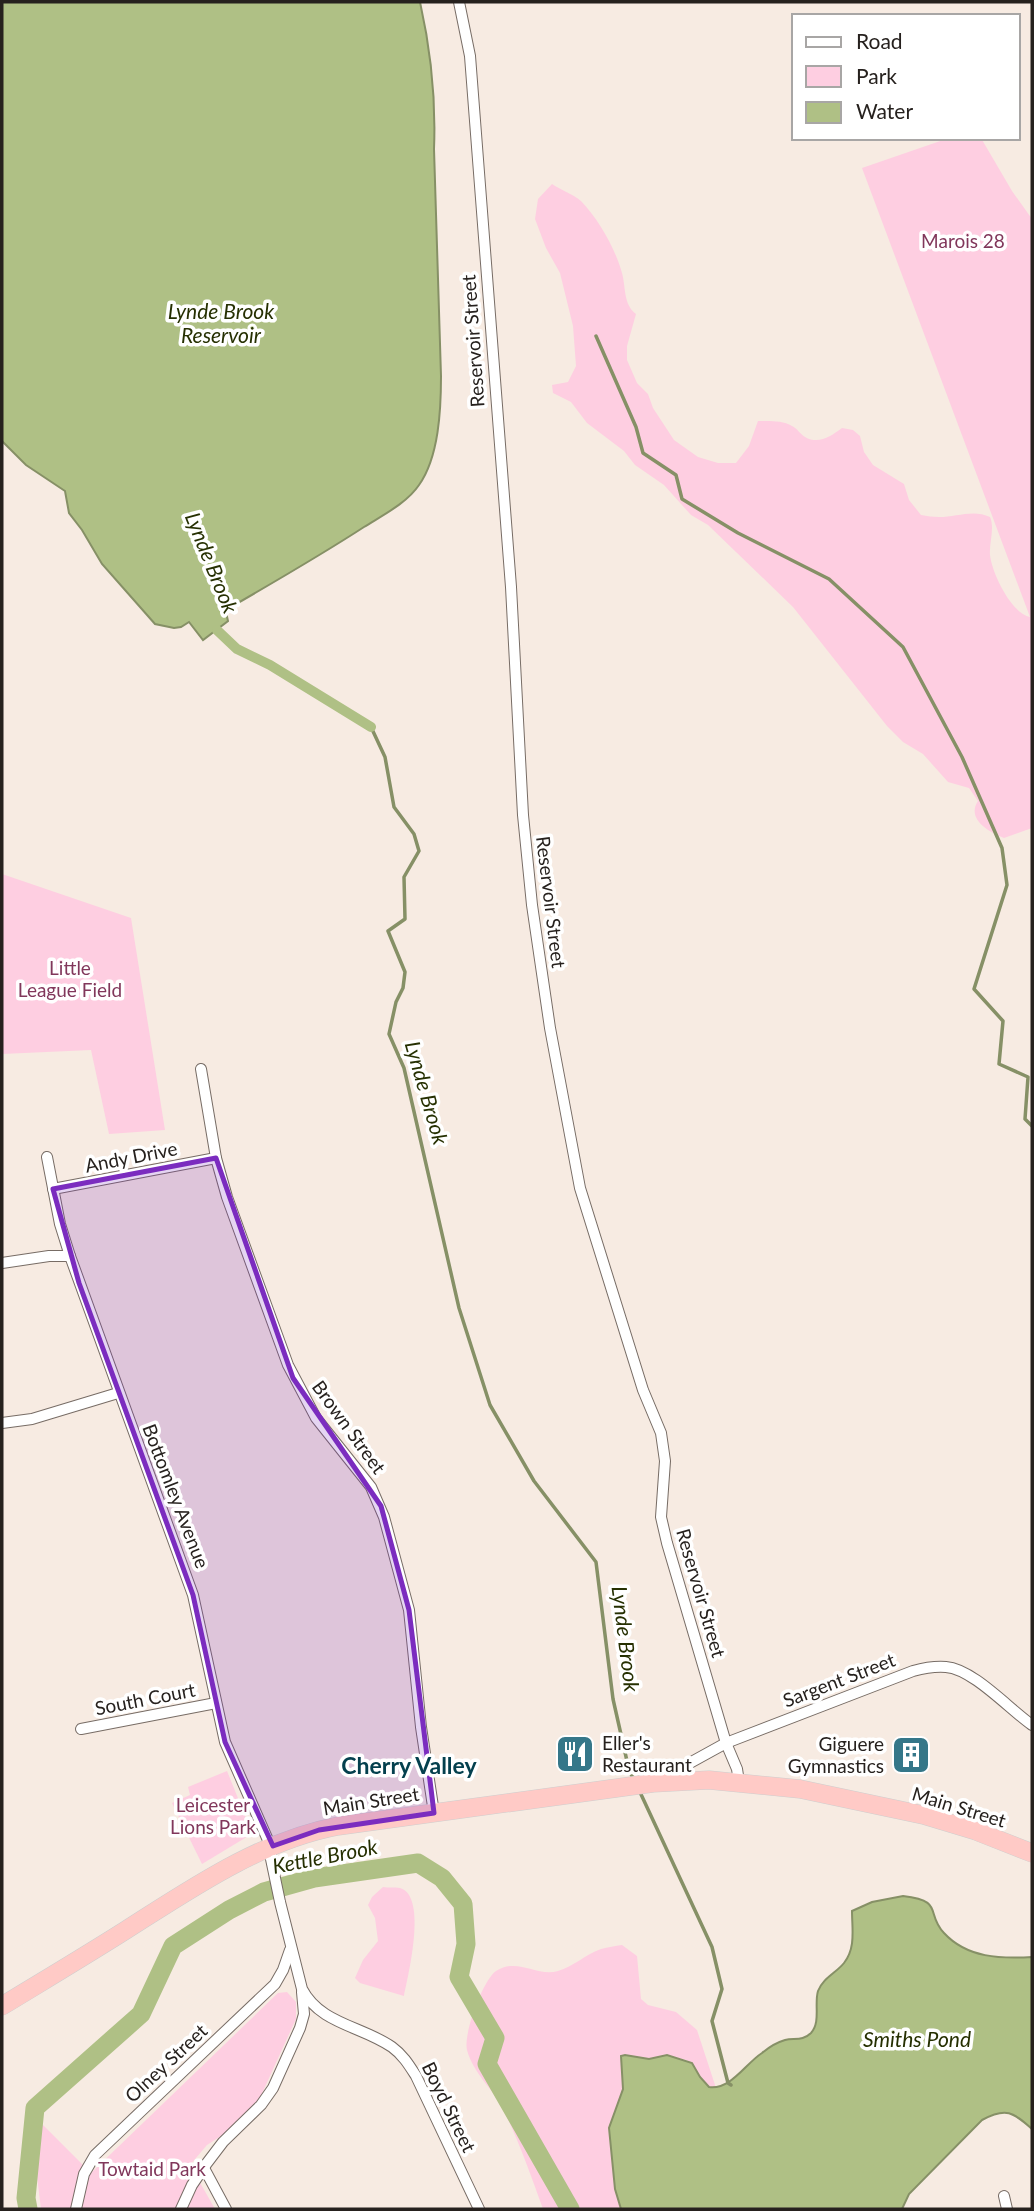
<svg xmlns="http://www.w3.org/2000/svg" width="1034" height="2211" font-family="Lato,sans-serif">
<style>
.green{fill:#fecee1}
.water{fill:#afc085;stroke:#869066;stroke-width:2}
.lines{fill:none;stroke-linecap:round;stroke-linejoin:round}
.stream{stroke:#869066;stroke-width:3.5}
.canal{stroke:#afc085;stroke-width:10}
.river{stroke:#afc085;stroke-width:19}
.minor-casing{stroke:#776c65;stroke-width:12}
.trunk-casing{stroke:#cfcece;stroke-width:19}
.minor{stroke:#fff;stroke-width:10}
.trunk{stroke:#ffcac6;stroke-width:18}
.marked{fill:#7b2cbf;fill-opacity:0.2;stroke:#7b2cbf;stroke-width:5;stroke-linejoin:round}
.labels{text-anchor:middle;stroke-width:7;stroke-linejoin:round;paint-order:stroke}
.park-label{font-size:19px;fill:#81375b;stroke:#fff}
.street-label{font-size:19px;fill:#26211e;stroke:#fff}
.poi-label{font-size:19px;fill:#26211e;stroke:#fff;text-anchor:start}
.water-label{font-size:21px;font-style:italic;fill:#263002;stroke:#fff}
.quarter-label{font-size:23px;font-weight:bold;fill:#04404e;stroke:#fff}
</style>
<rect width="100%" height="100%" fill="#f7ebe2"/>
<g class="green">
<path d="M949,138H981L1012,191L1032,219V828L1004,838C989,832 966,819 978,801L969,788L948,782L923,754L903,742L887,726L793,607L708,525L691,515L664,485L635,465L624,451L587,423L571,402L553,393L552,385L568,382L576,366L573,326L560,273L546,248L535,219L538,199L552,184C561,190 573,194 581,201C599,220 615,248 622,273C626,287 623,304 636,314L627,346V360L637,383L648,394L653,408L674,440L698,457L718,463H736L749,446L758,421C769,421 782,420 792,426C797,428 800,434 805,437C819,445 831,436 842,428L853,430L860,436L864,452L873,465L904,484L909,500L921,515C927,516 933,517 939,517C956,517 974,509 990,517C995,528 989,543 990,555C992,573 1011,613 1030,617L862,168Z"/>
<path d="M2,874L131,918L165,1130L109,1134L91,1050L2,1054Z"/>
<path d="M227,1771L250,1828V1835L202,1864L172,1803L190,1795L188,1787Z"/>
<path d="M383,1887C388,1888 395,1887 400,1888C428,1896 408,1976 404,1996L360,1983L355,1978L363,1960L378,1941L375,1918L368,1905L372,1897Z"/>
<path d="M622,1945L637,1956L641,1999L648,2005L676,2012L697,2030L716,2088L706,2086L692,2063L686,2060L667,2055L649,2059L625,2055L621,2059L623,2089L609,2128L615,2189L621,2209H543C531,2176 519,2141 503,2109C493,2089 473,2073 467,2050C463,2034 483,1980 496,1971C518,1957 536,1977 558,1971C573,1967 586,1954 601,1949C608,1947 615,1946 622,1945Z"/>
<path d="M287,1992L296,2002V2019L259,2100L238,2125L207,2145L190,2165L215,2209H41L34,2152L38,2120L91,2173L278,1993Z"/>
</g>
<g class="water">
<path d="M2,2H420C431,51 436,99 434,149L441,376C441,409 439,457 419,485C407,503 383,515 364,527C321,555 276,581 231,607L226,612L228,621L203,640L189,622L181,627L174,628L155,624L102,564L82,530L69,513L65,491L26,465L2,441Z"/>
<path d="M903,1896C945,1901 925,1913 944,1933C967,1958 1001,1959 1032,1957V2129C1013,2112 1006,2107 982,2120L909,2194L902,2209H621L615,2189L609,2128L623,2089L621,2056L625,2055L649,2059L667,2055L692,2063L700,2077L709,2087C731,2090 745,2064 762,2053C768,2048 778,2042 785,2040C795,2038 803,2041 811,2033C821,2022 814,2004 818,1991C823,1978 836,1973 844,1963C856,1948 852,1929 852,1911L872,1902Z"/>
</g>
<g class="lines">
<g class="stream">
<path d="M596,336L636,427L643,453L676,475L682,499L738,533L829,579L903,647L962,757L1002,848L1007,885L974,989L1003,1021L999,1064L1028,1077L1025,1119L1032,1126"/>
<path d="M371,727L385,757L394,807L414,834L419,851L404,877L405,919L388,931L405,972L403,988L396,1002L389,1034L404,1068L459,1308L490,1405L534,1481L596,1562L613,1699L629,1770L634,1780"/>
<path d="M639,1790L712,1947L722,1989L712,2021L728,2083L731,2085"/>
</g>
<path class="canal" d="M217,630L237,649L270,665L371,727"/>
<path class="river" d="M28,2209L26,2198L35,2108L141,2014L173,1946L229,1910L264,1892L314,1878L418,1863L442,1878L463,1904L466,1944L459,1977L495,2038L487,2064L570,2209"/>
<defs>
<g id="minor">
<path d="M459,2L470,56L511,587L523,815L532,905L550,1028L580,1188L643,1390L661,1433L665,1461L661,1517L667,1543L726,1743L737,1769L739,1782"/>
<path d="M201,1069L216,1158L227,1197L288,1365L316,1418L371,1487L384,1517L409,1610L421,1727L434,1813"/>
<path d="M47,1157L60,1224L70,1256L193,1595L225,1742L271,1847V1859L280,1902L302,1989C320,2024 362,2026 392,2047C403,2055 409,2065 416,2076L479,2209"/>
<path d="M53,1189L216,1158"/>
<path d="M2,1263L49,1256H70"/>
<path d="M2,1423L32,1419L118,1393"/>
<path d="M81,1729L216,1703"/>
<path d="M659,1780L726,1743L913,1671C924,1668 934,1666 946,1667C973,1669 1009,1709 1032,1725"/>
<path d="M204,2168L226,2209"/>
<path d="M1004,2196L1007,2209"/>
<path d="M76,2209L84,2174L95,2155L275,1984L283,1970L290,1950"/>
<path d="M181,2209L192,2185L207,2163L223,2142L261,2105L273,2088L300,2028L304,2014L302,1992"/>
</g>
<path id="trunk" d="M2,2006C43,1981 85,1956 126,1930C192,1888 260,1841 338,1826L653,1783L709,1780L800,1789L923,1815L976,1831L1032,1853"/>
</defs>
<use href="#minor" class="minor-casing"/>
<use href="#trunk" class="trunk-casing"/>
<use href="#minor" class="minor"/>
<use href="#trunk" class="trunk"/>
</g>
<path class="marked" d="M216,1158L293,1378L381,1506L409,1610L434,1813L319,1830L273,1846L225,1742L193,1595L79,1283L53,1189Z"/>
<defs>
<symbol id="restaurant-square" viewBox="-11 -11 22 22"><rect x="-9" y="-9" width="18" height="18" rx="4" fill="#357789" stroke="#fff"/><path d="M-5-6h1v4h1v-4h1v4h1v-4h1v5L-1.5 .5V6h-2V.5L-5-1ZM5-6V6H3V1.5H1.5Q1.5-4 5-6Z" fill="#fff"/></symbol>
<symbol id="building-square" viewBox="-11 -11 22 22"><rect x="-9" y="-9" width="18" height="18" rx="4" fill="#357789" stroke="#fff"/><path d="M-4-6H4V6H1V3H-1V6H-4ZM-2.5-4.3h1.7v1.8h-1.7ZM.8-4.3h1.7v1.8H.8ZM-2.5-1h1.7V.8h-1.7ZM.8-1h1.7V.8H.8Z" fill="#fff"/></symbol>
</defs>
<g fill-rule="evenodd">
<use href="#restaurant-square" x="553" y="1732" width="44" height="44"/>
<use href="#building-square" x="889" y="1733" width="44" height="44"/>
</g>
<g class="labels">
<g class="park-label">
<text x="963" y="248">Marois 28</text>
<text x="70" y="975">Little<tspan x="70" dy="22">League Field</tspan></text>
<text x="213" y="1812">Leicester<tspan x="213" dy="22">Lions Park</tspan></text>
<text x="152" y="2176">Towtaid Park</text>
</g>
<g class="street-label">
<text transform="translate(473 341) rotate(-94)" y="7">Reservoir Street</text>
<text transform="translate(551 902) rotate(83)" y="7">Reservoir Street</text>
<text transform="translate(131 1157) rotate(-11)" y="7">Andy Drive</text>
<text transform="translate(349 1427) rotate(54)" y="7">Brown Street</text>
<text transform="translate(176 1496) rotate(69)" y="7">Bottomley Avenue</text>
<text transform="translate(701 1593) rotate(74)" y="7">Reservoir Street</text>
<text transform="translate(839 1680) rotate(-21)" y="7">Sargent Street</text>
<text transform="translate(145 1699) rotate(-11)" y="7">South Court</text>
<text transform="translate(371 1801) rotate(-9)" y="7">Main Street</text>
<text transform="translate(959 1807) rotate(17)" y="7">Main Street</text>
<text transform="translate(166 2063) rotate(-43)" y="7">Olney Street</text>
<text transform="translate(449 2107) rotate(64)" y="7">Boyd Street</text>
</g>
<g class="poi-label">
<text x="602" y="1750">Eller's<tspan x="602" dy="22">Restaurant</tspan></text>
<text x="884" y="1751" text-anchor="end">Giguere<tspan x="884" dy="22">Gymnastics</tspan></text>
</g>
<g class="water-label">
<text x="221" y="319">Lynde Brook<tspan x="221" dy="24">Reservoir</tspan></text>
<text transform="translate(211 563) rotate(68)" y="7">Lynde Brook</text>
<text transform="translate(426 1093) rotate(74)" y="7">Lynde Brook</text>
<text transform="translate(625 1639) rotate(83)" y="7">Lynde Brook</text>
<text transform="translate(325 1857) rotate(-11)" y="7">Kettle Brook</text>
<text x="917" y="2047">Smiths Pond</text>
</g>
<g class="quarter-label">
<text x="409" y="1774">Cherry Valley</text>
</g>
</g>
<rect width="1034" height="2211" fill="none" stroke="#26211e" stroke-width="7"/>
<rect x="792" y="14" width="228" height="126" fill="#ffffff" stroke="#a8a6a5" stroke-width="2"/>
<rect x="806" y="37" width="35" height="10" fill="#ffffff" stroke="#a8a6a5" stroke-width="2"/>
<text x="856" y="49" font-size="21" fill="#26211e">Road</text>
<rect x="806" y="66" width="35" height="21" fill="#fecee1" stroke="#a8a6a5" stroke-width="2"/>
<text x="856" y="84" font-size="21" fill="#26211e">Park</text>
<rect x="806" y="102" width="35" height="21" fill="#afc085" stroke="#a8a6a5" stroke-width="2"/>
<text x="856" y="119" font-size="21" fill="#26211e">Water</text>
</svg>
